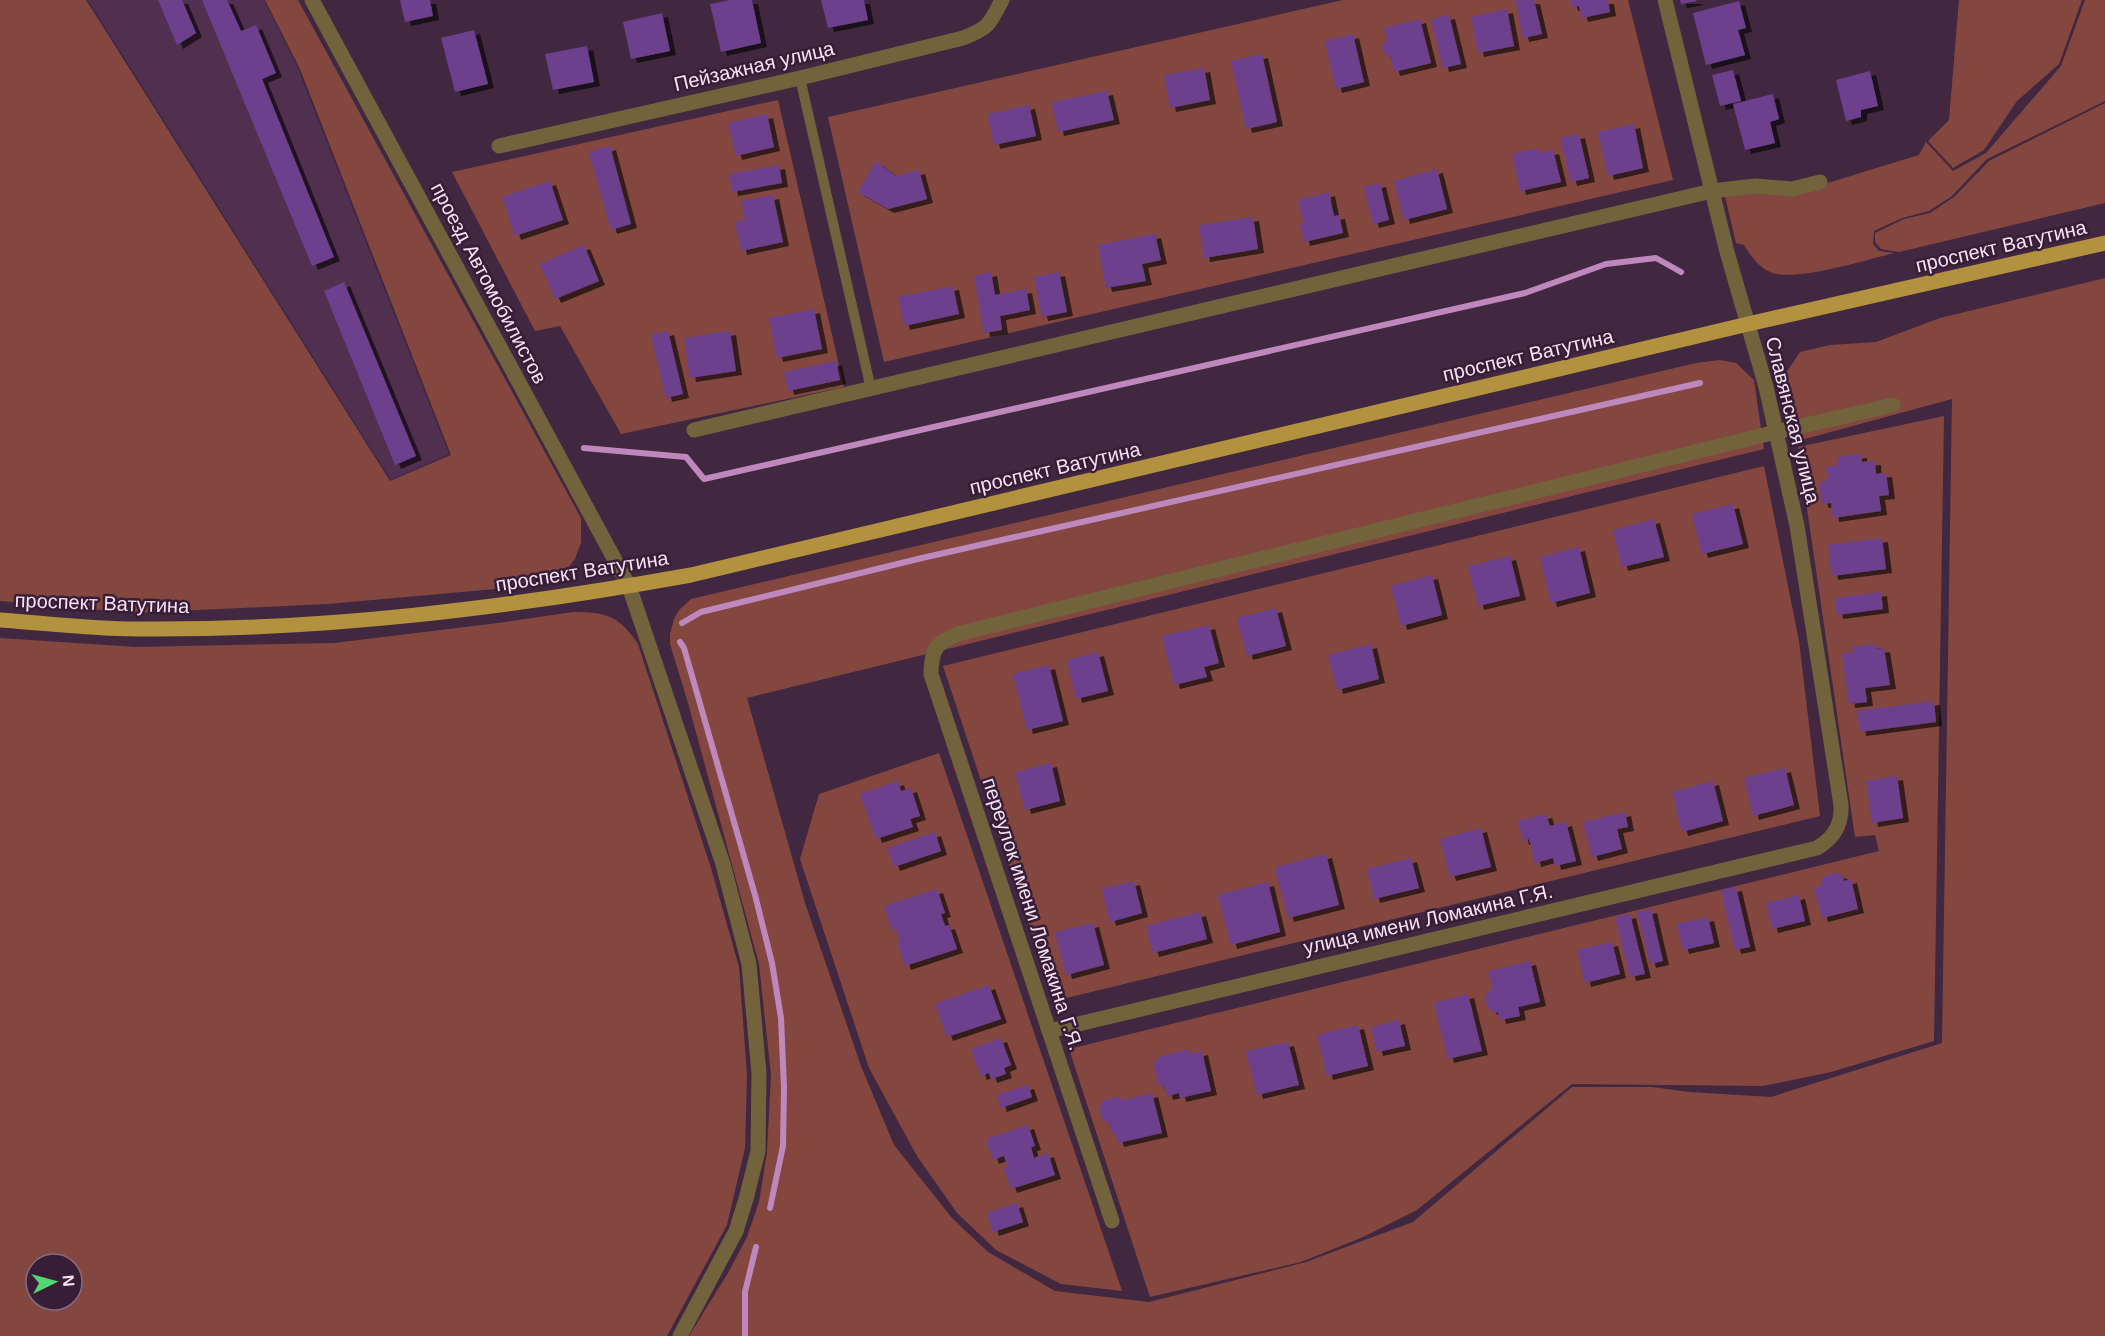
<svg xmlns="http://www.w3.org/2000/svg" width="2105" height="1336" font-family="Helvetica,sans-serif">
<style>
.built{fill:#50304e}
.green{fill:#834740;fill-rule:evenodd}
.lines{fill:none;stroke-linecap:round;stroke-linejoin:round}
.stream{stroke:#bf88bd;stroke-width:6}
.building{fill:#6c3f8d;filter:url(#shadow)}
.service{stroke:#73633d;stroke-width:10}
.minor{stroke:#73633d;stroke-width:15}
.tertiary{stroke:#73633d;stroke-width:15}
.primary{stroke:#b2923e;stroke-width:15}
.labels{text-anchor:middle;stroke-width:5;stroke-linejoin:round;paint-order:stroke}
.street-label{font-size:20px;fill:#f5e3f4;stroke:#381d37}
</style>
<defs>
<filter id="shadow"><feDropShadow dx="6" dy="4" stdDeviation="0" flood-color="#0009"/></filter>
</defs>
<rect width="100%" height="100%" fill="#422741"/>
<path class="built" d="M88,0H264L298,69L449,454L391,480Z"/>
<g class="green">
<path d="M0,0H86L390,481L451,455L300,69L265,0H298L581,518V543L575,559L563,574L548,580L495,589L328,604L135,613L0,601Z"/>
<path d="M1343,0H1628L1673,180L884,362L828,117Z"/>
<path d="M1959,0H2082L2059,64L2017,101L1984,150L1953,168L1928,141L1949,120Z"/>
<path d="M2085,0H2105V101L1987,159L1952,196L1929,211L1902,218L1874,231L1873,244L1879,251L1895,253C1868,259 1794,283 1770,272C1758,266 1751,256 1744,245L1736,243L1725,196L1755,193H1795L1919,155L1926,142L1953,171L1986,153L2061,66Z"/>
<path d="M778,100L844,387L621,434L560,326L535,331L452,172Z"/>
<path d="M2105,103V203L1899,252L1881,249L1875,242V233L1904,219L1930,213L1954,197L1989,161Z"/>
<path d="M2105,278V1336H689L728,1273L747,1237L759,1202L767,1152L771,1075L759,964L688,703L670,644V634L674,619L679,610L691,599L1696,363L1720,360L1736,363L1754,380L1764,449L747,698L805,903L861,1066L894,1145L952,1218L988,1252L1055,1291L1149,1302L1306,1262L1413,1222L1572,1087H1652L1689,1092L1771,1097L1942,1043L1952,399L1794,442L1786,373L1800,352L1830,345L1876,342L1940,318Z"/>
<path d="M1944,416L1934,1041L1831,1072L1763,1086L1572,1084L1417,1210L1363,1237L1301,1262L1150,1297L1069,1049L1879,851L1875,835L1855,837L1798,447Z"/>
<path d="M1764,466L1799,641L1820,816L1054,1001L943,666Z"/>
<path d="M573,612C607,612 619,616 638,644L711,868L739,967L747,1075L745,1148L727,1225L667,1336H0V638L136,647L334,643L498,623ZM36,1264H72V1300H36Z"/>
<path d="M939,753L1122,1291L1061,1284L996,1250L957,1213L917,1156L869,1068L800,859L819,794Z"/>
</g>
<g class="lines">
<g class="stream">
<path d="M584,448L686,457L704,479L1525,293L1606,264L1656,258L1681,272"/>
<path d="M682,623L701,612L922,558L1700,383"/>
<path d="M680,642L684,648L755,895L772,963L781,1018L784,1088L783,1146L770,1208"/>
<path d="M745,1336V1292L756,1247"/>
</g>
</g>
<g class="building">
<path d="M158,0H182L196,33L177,45Z"/>
<path d="M202,0H227L241,31L256,25L276,73L262,79L334,257L312,266Z"/>
<path d="M400,0H430L433,16L405,22Z"/>
<path d="M730,0H752L761,43L721,52L710,4Z"/>
<path d="M821,0H864L868,20L828,28Z"/>
<path d="M1515,0H1534L1542,34L1523,38Z"/>
<path d="M1570,0H1608L1610,12L1582,18L1579,6L1572,7Z"/>
<path d="M1680,0H1696L1697,1L1681,4Z"/>
<path d="M1739,1L1746,28L1738,30L1745,55L1706,65L1693,13Z"/>
<path d="M1507,9L1514,46L1478,53L1471,17Z"/>
<path d="M662,13L670,51L631,59L623,22Z"/>
<path d="M1449,15L1461,64L1443,68L1431,19Z"/>
<path d="M1420,19L1431,63L1394,72L1390,54L1385,56L1382,43L1387,42L1384,28Z"/>
<path d="M474,30L488,84L455,92L441,38Z"/>
<path d="M1353,34L1364,82L1336,89L1325,41Z"/>
<path d="M587,46L594,82L553,90L545,54Z"/>
<path d="M1262,54L1277,122L1246,129L1231,61Z"/>
<path d="M1204,68L1210,100L1170,108L1164,75Z"/>
<path d="M1733,70L1741,101L1720,106L1712,75Z"/>
<path d="M1870,71L1878,106L1861,110V117L1846,121L1836,80Z"/>
<path d="M1107,91L1114,120L1058,132L1052,102Z"/>
<path d="M1773,94L1779,119L1770,122L1775,143L1745,150L1733,104Z"/>
<path d="M1029,105L1036,136L994,145L988,114Z"/>
<path d="M767,114L774,147L736,156L728,123Z"/>
<path d="M1634,124L1643,168L1608,176L1598,132Z"/>
<path d="M1579,134L1589,178L1571,182L1560,138Z"/>
<path d="M610,146L631,224L611,230L589,152Z"/>
<path d="M1538,148L1539,153L1553,150L1561,182L1520,191L1512,154Z"/>
<path d="M876,161L896,176L919,170L927,199L888,209L858,192Z"/>
<path d="M779,165L782,183L732,192L729,174Z"/>
<path d="M1437,169L1447,209L1404,220L1394,181Z"/>
<path d="M550,181L563,220L515,236L502,197Z"/>
<path d="M1380,183L1389,220L1373,224L1364,187Z"/>
<path d="M1329,192L1334,216L1339,215L1343,233L1304,242L1300,224L1304,223L1298,200Z"/>
<path d="M773,195L783,242L741,251L735,222L745,220L741,201Z"/>
<path d="M1253,217L1258,249L1204,258L1199,225Z"/>
<path d="M1155,234L1161,260L1142,264L1146,281L1106,288L1098,245Z"/>
<path d="M584,245L599,281L555,299L540,264Z"/>
<path d="M991,272L995,295L1026,289L1030,310L1000,316L1002,330L984,333L974,276Z"/>
<path d="M1059,272L1067,312L1042,317L1034,277Z"/>
<path d="M344,282L416,456L395,465L324,291Z"/>
<path d="M953,286L959,314L904,326L898,297Z"/>
<path d="M814,309L822,349L777,358L769,318Z"/>
<path d="M668,331L683,394L666,398L651,335Z"/>
<path d="M730,331L736,371L690,378L684,338Z"/>
<path d="M836,361L840,380L788,391L784,372Z"/>
<path d="M1861,454L1862,462L1875,461L1876,474L1886,473L1889,495L1879,496L1881,511L1833,518L1831,503L1822,504L1819,482L1828,481L1826,467L1838,465L1837,457Z"/>
<path d="M1733,504L1743,544L1702,554L1692,514Z"/>
<path d="M1654,519L1664,557L1622,567L1613,530Z"/>
<path d="M1882,538L1886,569L1832,576L1828,545Z"/>
<path d="M1579,547L1590,593L1551,603L1540,557Z"/>
<path d="M1510,556L1520,596L1478,606L1468,566Z"/>
<path d="M1432,575L1442,615L1401,626L1391,586Z"/>
<path d="M1881,592L1883,609L1837,615L1835,598Z"/>
<path d="M1276,608L1286,646L1247,656L1237,618Z"/>
<path d="M1209,625L1219,663L1204,667L1207,677L1174,685L1162,636Z"/>
<path d="M1371,644L1379,679L1337,690L1328,655Z"/>
<path d="M1875,644V649L1884,648L1890,685L1865,688L1867,702L1849,704L1842,654L1853,652L1852,647Z"/>
<path d="M1098,652L1108,691L1076,699L1067,660Z"/>
<path d="M1049,665L1063,721L1027,730L1013,674Z"/>
<path d="M1934,701L1936,722L1860,732L1857,711Z"/>
<path d="M1051,763L1060,801L1025,810L1015,772Z"/>
<path d="M1785,768L1794,805L1753,816L1744,778Z"/>
<path d="M1897,776L1903,818L1872,823L1866,781Z"/>
<path d="M898,781L901,791L911,788L920,816L910,819L913,827L876,839L860,794Z"/>
<path d="M1713,781L1723,821L1682,832L1672,792Z"/>
<path d="M1625,812L1628,827L1617,829L1622,849L1592,857L1583,822Z"/>
<path d="M1546,814L1550,826L1566,822L1576,861L1555,866L1553,858L1535,863L1529,839L1523,841L1518,821Z"/>
<path d="M1481,828L1491,867L1450,877L1440,839Z"/>
<path d="M935,832L941,851L894,867L887,848Z"/>
<path d="M1326,854L1339,905L1288,918L1275,867Z"/>
<path d="M1411,858L1419,888L1374,899L1367,869Z"/>
<path d="M1836,873L1843,876L1844,881L1851,879L1858,909L1822,918L1814,888L1822,886L1821,881L1825,876Z"/>
<path d="M1134,881L1142,913L1110,922L1102,889Z"/>
<path d="M1268,882L1280,932L1231,945L1218,895Z"/>
<path d="M1736,887L1750,947L1735,950L1721,890Z"/>
<path d="M937,889L945,913L941,914L945,926L949,925L957,949L905,966L897,942L900,941L896,929L892,930L884,906Z"/>
<path d="M1799,895L1805,921L1772,929L1766,903Z"/>
<path d="M1651,909L1663,961L1650,964L1637,912Z"/>
<path d="M1200,912L1207,939L1153,953L1146,926Z"/>
<path d="M1630,914L1645,974L1630,977L1615,917Z"/>
<path d="M1708,917L1714,943L1683,950L1677,924Z"/>
<path d="M1093,923L1104,965L1066,975L1055,932Z"/>
<path d="M1612,942L1620,974L1585,983L1577,950Z"/>
<path d="M1530,961L1540,1002L1518,1007L1520,1016L1500,1020L1498,1012L1495,1013L1488,1008L1485,997L1489,990H1493L1488,971Z"/>
<path d="M989,985L1001,1019L947,1037L935,1004Z"/>
<path d="M1468,994L1482,1051L1448,1059L1434,1003Z"/>
<path d="M1399,1020L1405,1046L1377,1052L1371,1027Z"/>
<path d="M1358,1025L1368,1066L1327,1076L1317,1035Z"/>
<path d="M1001,1038L1011,1065L1004,1068L1006,1074L991,1079L989,1073L981,1076L971,1049Z"/>
<path d="M1288,1042L1299,1085L1257,1095L1246,1051Z"/>
<path d="M1189,1049L1190,1054L1202,1051L1211,1091L1180,1098L1179,1093L1167,1096L1164,1085L1159,1086L1153,1062L1159,1061L1158,1057Z"/>
<path d="M1028,1085L1032,1097L1001,1108L997,1095Z"/>
<path d="M1152,1093L1162,1133L1118,1143L1115,1133L1112,1134L1109,1123L1102,1119L1099,1108L1104,1100L1117,1097L1123,1100Z"/>
<path d="M1028,1125L1035,1146L1031,1147L1034,1158L1048,1153L1055,1175L1011,1189L1004,1168L1008,1167L1004,1156L993,1160L986,1139Z"/>
<path d="M1017,1203L1023,1222L993,1232L987,1213Z"/>
</g>
<g class="lines">
<path class="service" d="M800,78L871,389"/>
<g class="minor">
<path d="M312,0L629,586"/>
<path d="M499,146L800,78L963,38C989,28 989,25 1002,0"/>
<path d="M694,430L1712,191L1755,186L1792,189L1820,182"/>
<path d="M1049,1031L1817,848C1834,838 1842,825 1841,805L1797,526L1766,387L1727,252L1665,0"/>
<path d="M1112,1221L931,674C931,648 937,642 961,633L1776,432L1893,405"/>
</g>
<path class="tertiary" d="M629,586L723,864L749,964L759,1073L758,1151L746,1199L736,1231L680,1336"/>
<path class="primary" d="M0,620C45,623 91,629 136,629C323,631 507,608 691,575L1748,324L2105,243"/>
</g>
<g class="labels">
<g class="street-label">
<text transform="translate(754 66) rotate(-13)" y="7">Пейзажная улица</text>
<text transform="translate(2001 246) rotate(-13)" y="7">проспект Ватутина</text>
<text transform="translate(489 283) rotate(62)" y="7">проезд Автомобилистов</text>
<text transform="translate(1528 355) rotate(-13)" y="7">проспект Ватутина</text>
<text transform="translate(1793 420) rotate(76)" y="7">Славянская улица</text>
<text transform="translate(1055 468) rotate(-13)" y="7">проспект Ватутина</text>
<text transform="translate(582 571) rotate(-9)" y="7">проспект Ватутина</text>
<text transform="translate(102 603) rotate(2)" y="7">проспект Ватутина</text>
<text transform="translate(1033 914) rotate(72)" y="7">переулок имени Ломакина Г.Я.</text>
<text transform="translate(1428 919) rotate(-13)" y="7">улица имени Ломакина Г.Я.</text>
</g>
</g>
<g transform="translate(54 1282) rotate(85)"><circle r="28" fill="#381d37" stroke="#846c83" stroke-width="1.5"/>
<path d="M0-4.5L10 22L0 15L-10 22Z" fill="#53d673"/>
<text y="-9" font-size="16" font-weight="bold" text-anchor="middle" fill="#f5e3f4">N</text>
</g>
</svg>
